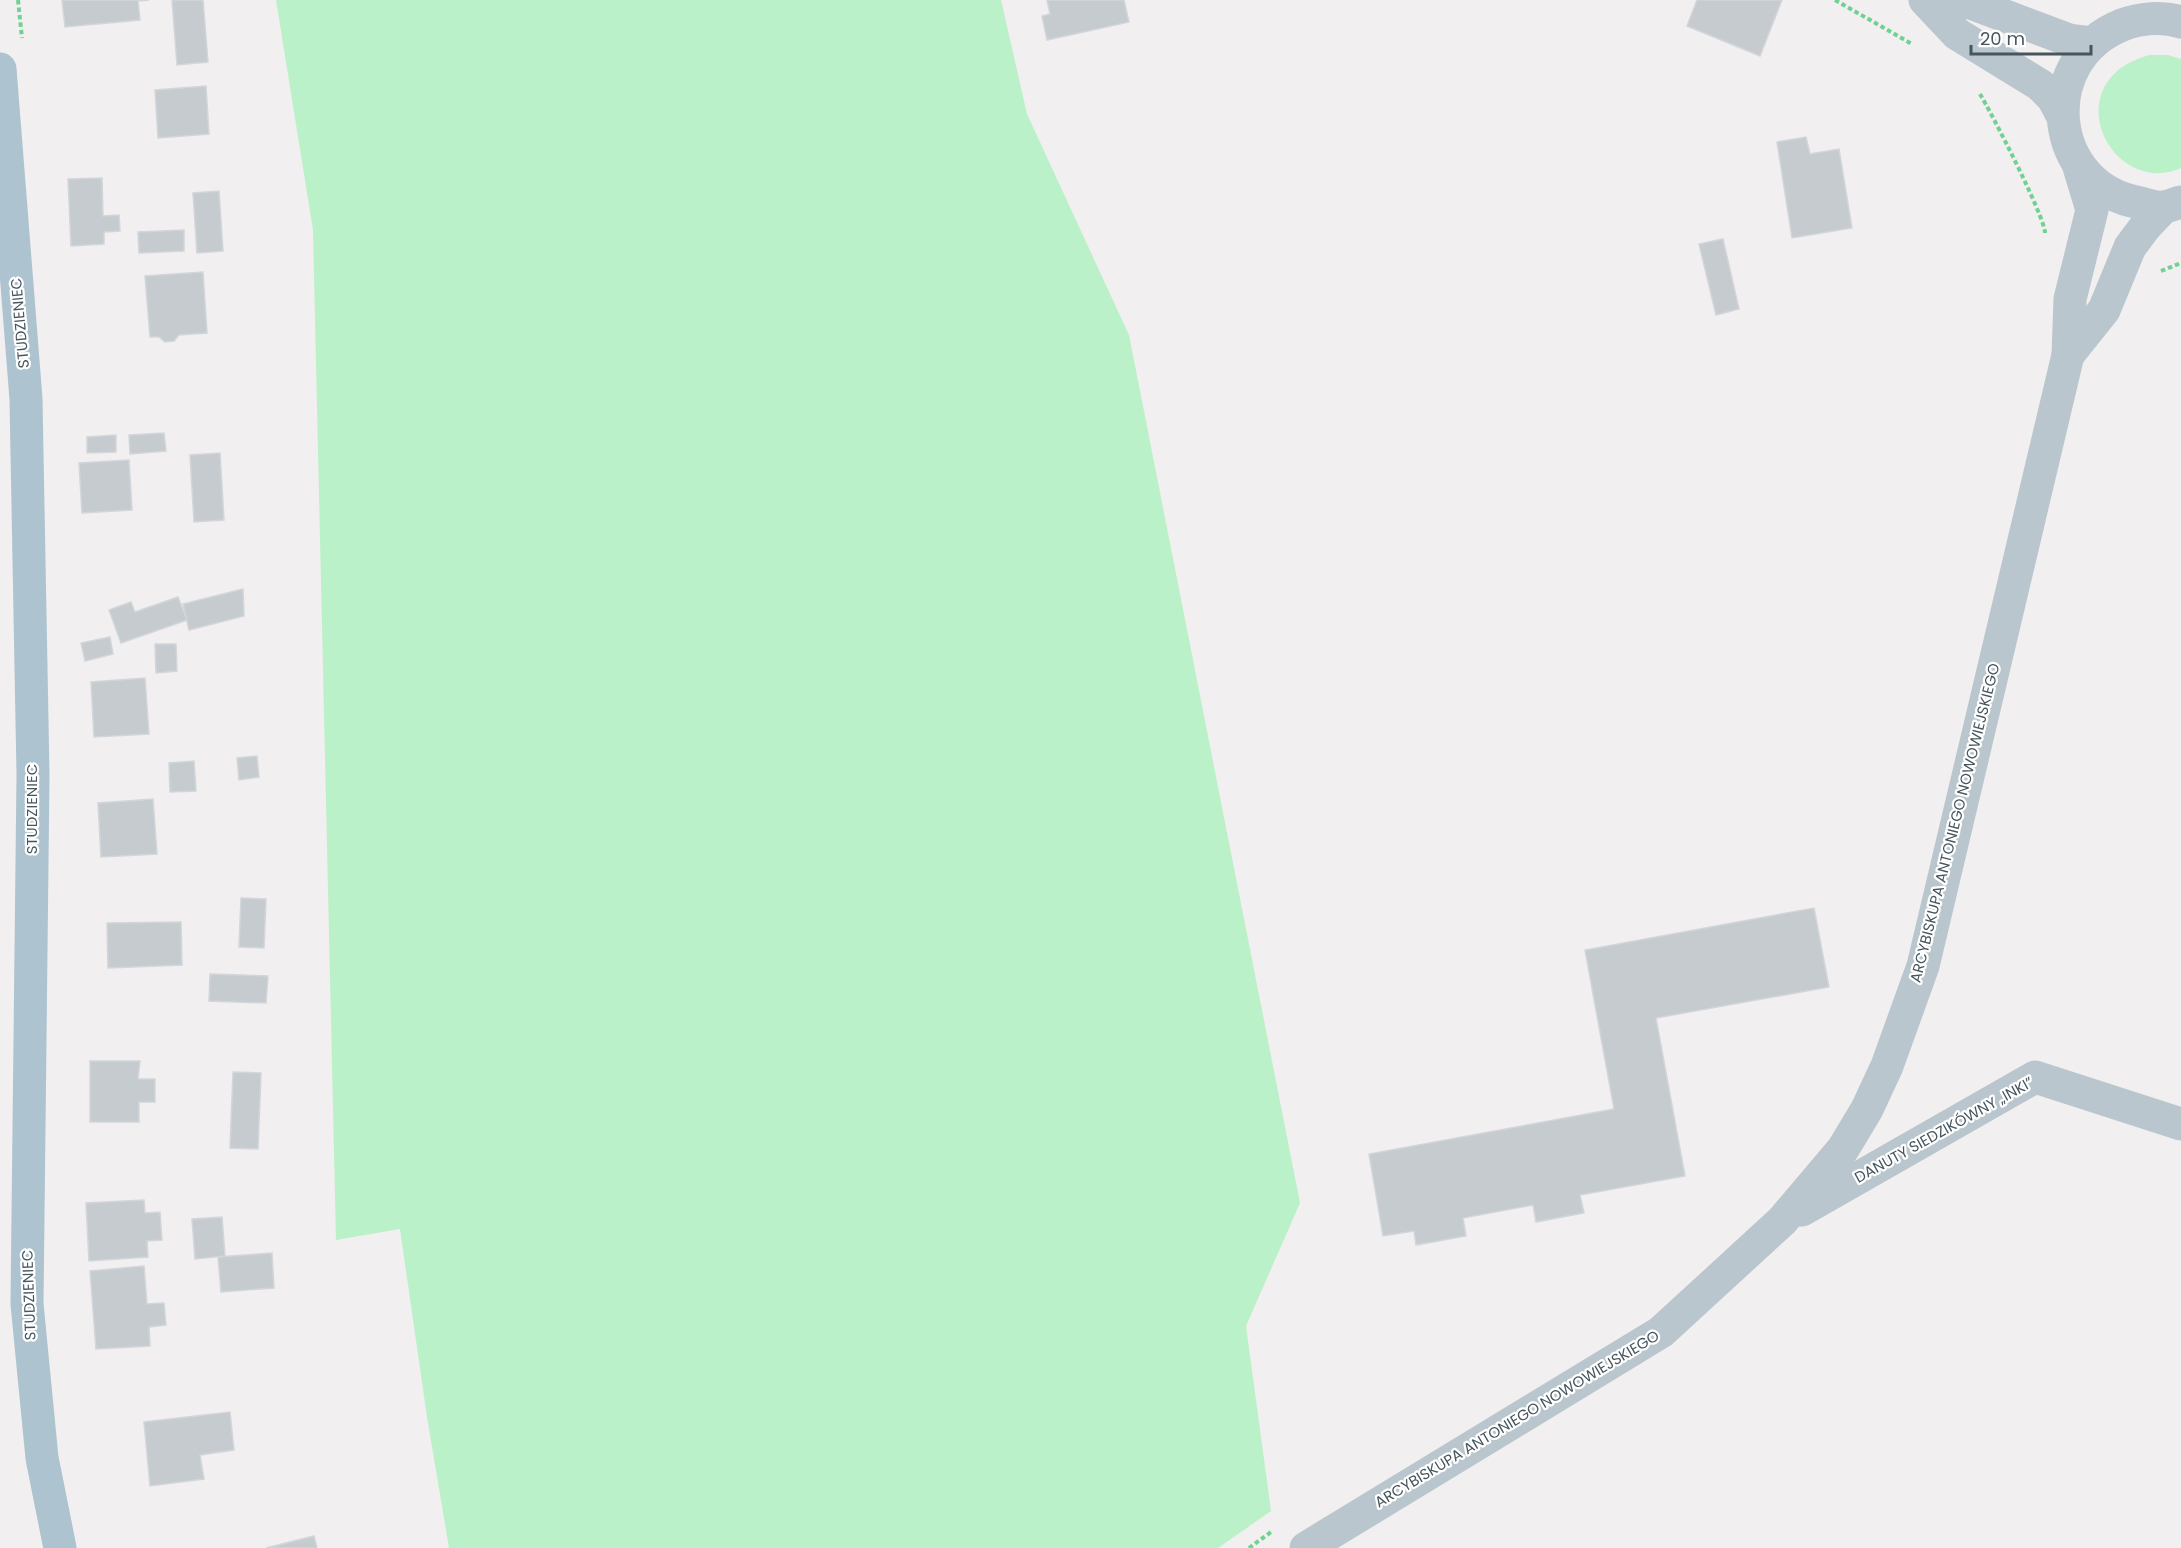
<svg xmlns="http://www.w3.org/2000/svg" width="2181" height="1548" font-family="Poppins,sans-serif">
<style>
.green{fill:#bbf1c8}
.building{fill:#c5cbcf;stroke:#d2d6db;stroke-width:1.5}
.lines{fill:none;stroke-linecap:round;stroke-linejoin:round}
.path{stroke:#71d193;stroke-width:4;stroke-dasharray:4.5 3;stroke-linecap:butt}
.minor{stroke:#bac6cd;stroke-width:33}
.major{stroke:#adc3cf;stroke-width:33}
.labels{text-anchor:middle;stroke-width:4.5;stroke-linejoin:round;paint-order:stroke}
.street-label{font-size:15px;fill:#46565d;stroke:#fff}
</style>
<rect width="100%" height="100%" fill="#f1efef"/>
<g class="green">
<path d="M276,0H1001L1027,114L1129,335L1300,1203L1246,1326L1271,1511L1218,1548H449L427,1417L400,1229L336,1240L313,230Z"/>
<path d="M2149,55H2168L2181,59V168C2123,194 2070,115 2116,72C2126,63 2137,59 2149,55Z"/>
</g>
<g class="building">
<path d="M62,0H149L138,1L140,20L65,27Z"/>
<path d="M172,0H203L208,62L177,65Z"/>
<path d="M1047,0H1124L1129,22L1047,40L1042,16L1050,14Z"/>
<path d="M1697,0H1782L1760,56L1687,26Z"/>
<path d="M206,86L209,134L158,138L155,90Z"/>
<path d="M1806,137L1810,154L1839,149L1852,228L1792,238L1777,142Z"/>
<path d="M102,178L103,216L119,215L120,231L104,232V244L71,246L68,179Z"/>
<path d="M219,191L223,251L197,253L193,193Z"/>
<path d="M184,230V251L139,253L138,232Z"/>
<path d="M1723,239L1739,309L1716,315L1699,244Z"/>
<path d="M203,272L207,333L179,335L174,341L165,342L159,337H150L145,276Z"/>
<path d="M164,433L166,451L130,454L129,435Z"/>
<path d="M116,435V452L87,453V437Z"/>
<path d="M220,453L224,520L194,522L190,455Z"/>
<path d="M129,460L132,510L82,513L79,463Z"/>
<path d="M243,589L244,616L189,630L183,604Z"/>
<path d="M178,597L187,620L121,643L109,610L131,602L135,612Z"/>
<path d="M110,637L113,654L85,661L81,643Z"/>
<path d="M155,644H176L177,671L156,673Z"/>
<path d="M145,678L149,734L94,737L91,682Z"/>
<path d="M257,756L259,777L239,780L237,758Z"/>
<path d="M194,761L196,791L170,792L169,763Z"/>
<path d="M153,799L157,854L101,857L98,803Z"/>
<path d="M241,898L266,899L264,948L239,947Z"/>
<path d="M1814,908L1829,987L1656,1018L1685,1176L1580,1195L1584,1213L1536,1222L1533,1205L1463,1218L1466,1236L1416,1245L1414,1231L1383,1236L1369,1154L1614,1109L1585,950Z"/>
<path d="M181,922L182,965L108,968L107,923Z"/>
<path d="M210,974L268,976L266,1003L209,1001Z"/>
<path d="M90,1061H140L138,1079H155V1102H139V1122H90Z"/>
<path d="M233,1072L261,1073L258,1149L230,1148Z"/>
<path d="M144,1200L145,1213L160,1212L162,1240L147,1241L148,1257L89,1261L86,1203Z"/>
<path d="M222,1217L225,1256L195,1259L192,1219Z"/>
<path d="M272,1253L274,1288L221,1292L218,1257Z"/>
<path d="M144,1266L147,1304L164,1303L166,1325L149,1327L150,1346L96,1349L90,1271Z"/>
<path d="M230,1412L234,1450L200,1455L204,1479L150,1486L144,1422Z"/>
<path d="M314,1536L317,1548H266Z"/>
</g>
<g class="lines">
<g class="path">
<path d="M18,0L22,38"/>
<path d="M1835,0L1912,44"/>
<path d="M1980,94C1991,112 2045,217 2045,233"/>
<path d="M2161,271L2181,263"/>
<path d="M1249,1548L1271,1532"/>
</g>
<g class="minor">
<path d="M1925,0L1957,34L2040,85L2053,98L2062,115"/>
<path d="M1942,0L1971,3L2069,40L2093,43"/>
<path d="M2181,22C2163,16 2140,18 2122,25C2035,60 2047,188 2141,203C2148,205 2156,208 2163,207C2169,207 2176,203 2181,202"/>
<path d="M2068,355L2104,310L2130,247L2145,227L2164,207"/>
<path d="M1802,1210L2035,1077L2181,1124"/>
<path d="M1306,1548L1661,1332L1782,1221L1843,1149L1867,1109L1887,1066L1923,966L2068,355L2070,299L2092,210L2079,167"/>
</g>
<path class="major" d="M0,69L26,399L33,775L27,1304L42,1458L60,1548"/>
</g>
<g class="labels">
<g class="street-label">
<text transform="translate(20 323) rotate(-95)" y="5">STUDZIENIEC</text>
<text transform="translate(32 809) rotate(-90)" y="5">STUDZIENIEC</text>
<text transform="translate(1955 823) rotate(-76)" y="5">ARCYBISKUPA ANTONIEGO NOWOWIEJSKIEGO</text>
<text transform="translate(1944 1130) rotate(-29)" y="5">DANUTY SIEDZIKÓWNY „INKI”</text>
<text transform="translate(29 1295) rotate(-92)" y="5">STUDZIENIEC</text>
<text transform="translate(1517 1419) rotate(-31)" y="5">ARCYBISKUPA ANTONIEGO NOWOWIEJSKIEGO</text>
</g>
</g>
<path d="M1971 45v9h120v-9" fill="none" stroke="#46565d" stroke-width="3"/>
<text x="1980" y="45" font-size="18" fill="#46565d" stroke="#ffffff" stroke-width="4.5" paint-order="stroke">20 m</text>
</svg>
